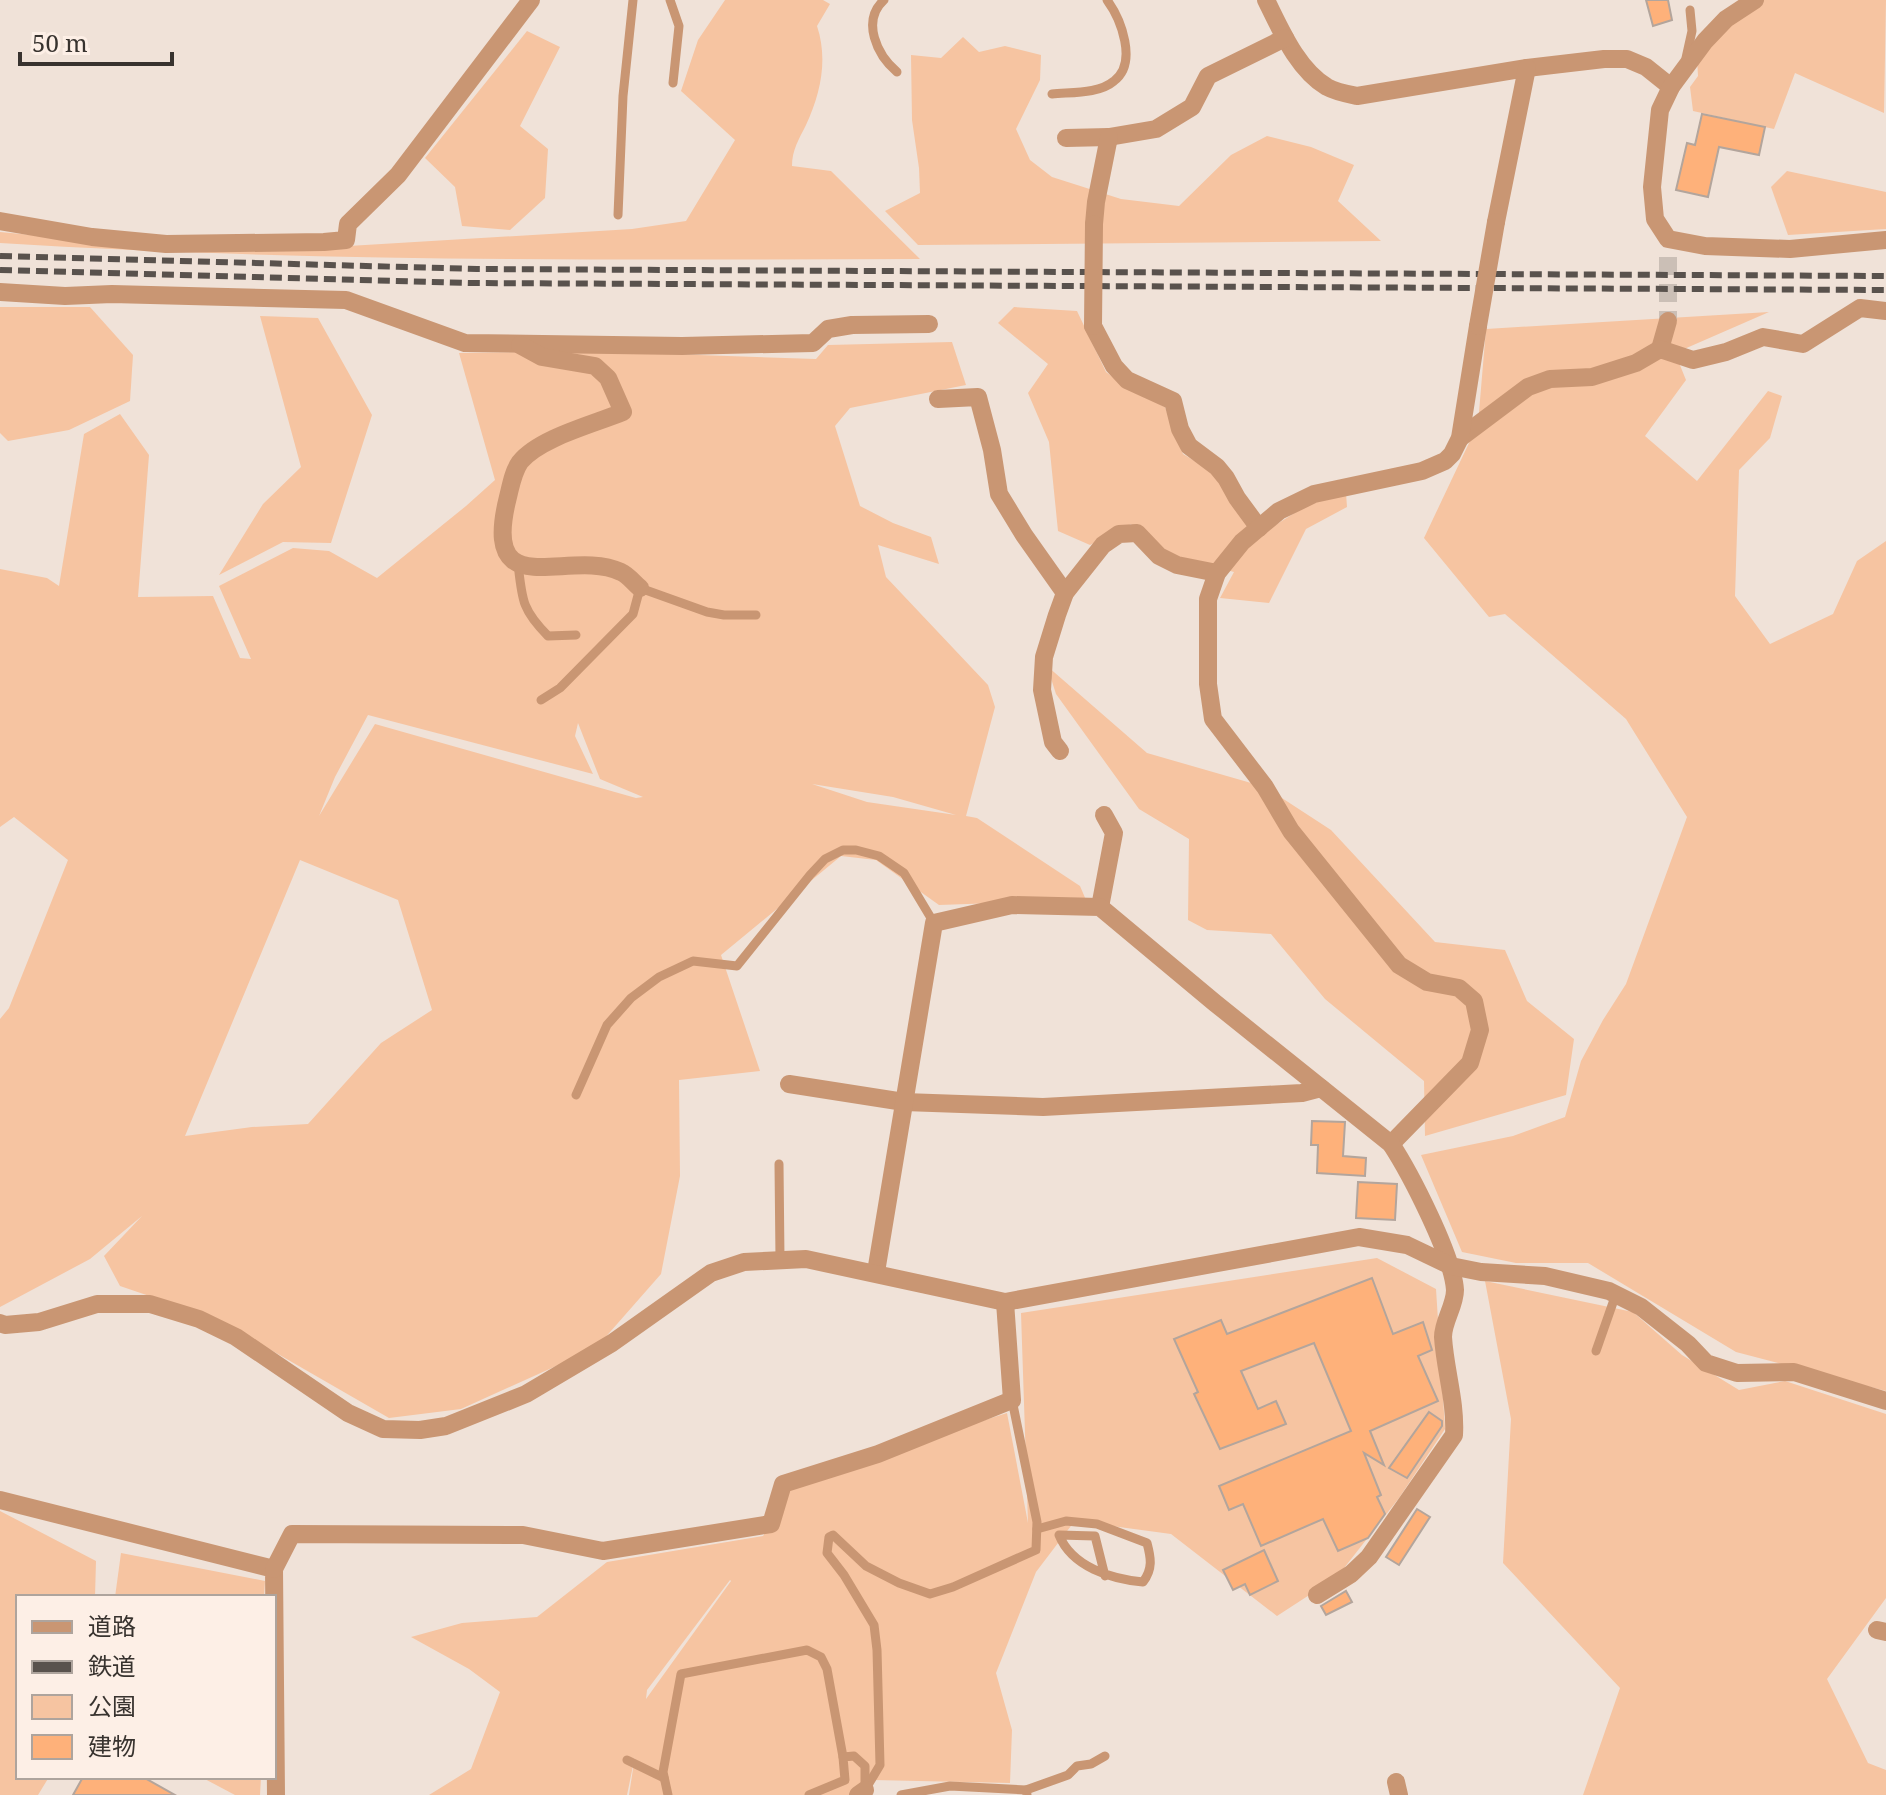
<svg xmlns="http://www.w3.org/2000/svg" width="1886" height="1795" font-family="'Noto Serif','Noto Sans JP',serif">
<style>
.green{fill:#f6c4a1;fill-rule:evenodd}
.building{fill:#feb17a;stroke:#b3a59c;stroke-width:2}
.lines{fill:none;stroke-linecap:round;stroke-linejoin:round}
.street-tunnel{stroke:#cbbfb6;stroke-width:18;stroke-dasharray:18 9;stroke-linecap:butt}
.lane{stroke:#c99673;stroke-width:9}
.street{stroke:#c99673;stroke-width:18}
.rail{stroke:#59524d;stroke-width:6;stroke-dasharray:12 6;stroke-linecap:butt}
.street-bridge{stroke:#c99673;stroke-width:18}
</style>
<rect width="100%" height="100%" fill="#f0e2d8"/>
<g class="green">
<path d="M725,0H823L830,4L817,26C828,59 821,93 806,125C799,139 792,150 792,166L831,171L920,259C614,260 306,262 0,243V232L172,248L332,247L632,229L686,221L735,140L681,91L698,40Z"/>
<path d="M1763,0H1886L1884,113L1795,73L1774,129L1693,111L1690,87L1698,76L1697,59L1743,13Z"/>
<path d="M527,31L560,47L520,126L548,149L545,198L510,230L462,226L455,187L425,158Z"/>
<path d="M963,37L979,52L1005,46L1041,55L1040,80L1016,129L1030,160L1052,177L1121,199L1179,206L1231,155L1267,136L1311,147L1354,165L1338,201L1381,241L918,245L885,211L920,193L919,168L912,120L911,55L941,58Z"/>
<path d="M1787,171L1886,192V229L1788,235L1771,187Z"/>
<path d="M0,307H90L133,355L130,401L69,430L8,441L0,433Z"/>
<path d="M1014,307L1077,311L1106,372L1128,388L1165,407L1183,454L1216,474L1255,538L1315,500L1346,493L1347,507L1306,529L1269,603L1220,598L1234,572L1162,553L1131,524L1090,545L1058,531L1049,442L1028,393L1048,364L998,323Z"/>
<path d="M1769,312L1675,353L1686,380L1645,436L1697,481L1768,391L1782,396L1770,438L1739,470L1735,596L1770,644L1833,614L1857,561L1886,541V1391L1736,1352L1588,1263H1516L1462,1252L1421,1155L1513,1136L1565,1117L1581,1061L1603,1020L1626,984L1687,817L1626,719L1505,614L1489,617L1424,538L1478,424L1486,329Z"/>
<path d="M260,316L318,318L372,415L331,543L283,542L219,575L263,504L301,467Z"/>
<path d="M952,342L966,385L850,408L835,426L860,506L893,523L931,537L939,564L878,545L886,577L988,685L995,707L966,816L977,818L1080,886L1086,900L939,905L876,860L841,856L721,955L760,1071L679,1080L680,1176L661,1274L596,1348L461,1409L389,1418L217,1319L120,1286L104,1256L142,1216L90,1259L0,1307V1019L9,1008L68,860L14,817L0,827V569L47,578L59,586L84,434L120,414L149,455L138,597L213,596L240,658L251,659L219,586L293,548L329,551L377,578L466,506L495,480L459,353L581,351L816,359L828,345ZM368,715L593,774L575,736L578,723L600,779L643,797L636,798L375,724L319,816L335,777ZM812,784L893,797L956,815L867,802ZM300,860L398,900L432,1010L381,1043L308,1124L252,1127L185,1136Z"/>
<path d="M1047,666L1147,753L1265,787L1331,830L1435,942L1505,950L1527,1001L1574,1039L1566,1095L1425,1136L1424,1081L1325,999L1271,934L1207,930L1188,920L1189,839L1139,809L1056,694Z"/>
<path d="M1377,1258L1436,1289L1445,1429L1399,1498L1337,1577L1277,1616L1171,1534L1097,1524L1077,1518L1036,1572L996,1673L1012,1730L1010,1783L873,1780L857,1795H629L635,1756L627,1795H429L471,1769L500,1692L469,1669L411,1637L462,1623L537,1617L607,1562L763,1536L771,1524L783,1484L1007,1413L1028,1523L1021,1313ZM730,1580L731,1581L646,1699L647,1690Z"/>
<path d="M1485,1281L1633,1312L1682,1355L1739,1390L1785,1381L1886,1414V1598L1827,1679L1868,1763L1886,1770V1795H1583L1620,1688L1503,1563L1511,1419Z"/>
<path d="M0,1511L96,1561L95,1597H18V1777H49L38,1795H0Z"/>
<path d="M121,1553L265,1581L264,1597H115Z"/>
<path d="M201,1777H261L260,1795H235Z"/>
</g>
<g class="building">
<path d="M1646,0H1668L1672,20L1653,26Z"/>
<path d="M1702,114L1765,127L1759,155L1719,147L1708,197L1676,190L1687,143L1695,145Z"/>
<path d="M1312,1121L1345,1122L1343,1156L1366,1158L1365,1176L1317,1173L1318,1145H1311Z"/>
<path d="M1358,1182L1397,1184L1395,1220L1356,1218Z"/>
<path d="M1372,1278L1393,1334L1423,1322L1432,1350L1418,1356L1438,1401L1370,1431L1384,1465L1364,1453L1381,1495L1377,1497L1385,1514L1368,1538L1338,1551L1323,1519L1261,1546L1243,1504L1229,1510L1219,1486L1351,1431L1314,1343L1241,1371L1258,1409L1276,1401L1286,1424L1220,1449L1194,1394L1198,1392L1174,1339L1221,1320L1227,1334Z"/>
<path d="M1429,1412L1442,1421V1426L1407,1478L1389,1468Z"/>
<path d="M1417,1509L1430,1517L1399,1565L1386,1557Z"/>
<path d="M1264,1550L1278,1581L1250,1595L1245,1584L1233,1590L1223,1570Z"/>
<path d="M1346,1591L1352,1602L1326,1615L1321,1606Z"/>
<path d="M83,1777H143L175,1795H73Z"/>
</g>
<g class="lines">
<path class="street-tunnel" d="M1668,257V321"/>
<g class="lane">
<path d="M670,0L679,26L673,83"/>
<path d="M884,0C861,21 877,55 897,72"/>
<path d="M1686,58L1692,31L1690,10"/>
<path d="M1052,94C1071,92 1099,94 1114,81C1138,63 1121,19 1107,0"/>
<path d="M618,215L623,96L633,0"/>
<path d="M518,563C522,600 522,610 548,636L576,635"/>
<path d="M541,700L560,688L633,614L640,588L707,612L724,615H756"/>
<path d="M576,1095L607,1025L631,998L659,977L693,961L737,966L810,875L825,859L843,850H856L879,856L904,873L934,923"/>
<path d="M779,1164L780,1259"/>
<path d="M1596,1351L1616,1294"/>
<path d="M1037,1529L1066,1521L1097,1524L1147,1543C1151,1558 1153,1569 1143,1582C1111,1579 1072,1567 1059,1535L1095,1536L1105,1576"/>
<path d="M627,1760L664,1778"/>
<path d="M865,1790L880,1765L877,1650L874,1625L844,1575L827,1553L829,1537L833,1535L866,1566L899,1583L930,1594L953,1587L1036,1550L1037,1522L1012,1400"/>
<path d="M1026,1790L1068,1775L1077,1766L1091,1764L1105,1756"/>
<path d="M668,1795L663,1772L681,1674L807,1650L821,1657L827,1669L843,1757"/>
<path d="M809,1795L845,1780L843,1757L854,1756L865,1766V1787"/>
<path d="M901,1795L950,1786L1026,1790L1027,1795"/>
</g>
<g class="street">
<path d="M1266,0C1281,30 1297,69 1327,87C1336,92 1347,94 1357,96L1527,68L1604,59H1627L1646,67L1671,87"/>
<path d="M1755,0L1726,19L1705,41L1671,87L1660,110L1652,187L1655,219L1668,239L1705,246L1790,249L1886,240"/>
<path d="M1066,138L1109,137L1156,129L1192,107L1208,76L1285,38"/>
<path d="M0,221L92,237L166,244L324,242L346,240L348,224L398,175L531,0"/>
<path d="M1496,222L1527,68"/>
<path d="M1094,224L1096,202L1109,137"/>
<path d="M0,292L65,296L112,294L346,300L465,343L682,346L813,343L828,329L852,325L929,324"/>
<path d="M1093,326L1114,366L1127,380L1173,401L1180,429L1189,446L1217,467L1226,478L1237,498L1259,528"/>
<path d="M520,345L542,357L595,366L608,378L623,412C594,424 539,438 520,462C513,472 511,485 508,497C480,608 568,547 621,572C628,575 634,583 640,588"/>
<path d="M1660,349L1668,321"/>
<path d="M938,399L978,397L992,450L999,494L1024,535L1065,593"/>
<path d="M1460,438L1528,387L1550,379L1592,377L1636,363L1660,349L1693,360L1726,352L1763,337L1803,344L1860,308L1886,311"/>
<path d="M1060,751L1053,742L1042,690L1044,657L1057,615L1065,593L1103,545L1119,534L1137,533L1159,556L1177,565L1217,573"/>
<path d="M1100,907L1114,833L1104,815"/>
<path d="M789,1084L904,1102L1043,1107L1302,1093L1321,1088"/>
<path d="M1391,1144L1470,1063L1480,1030L1474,1001L1459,988L1427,982L1399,965L1291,831L1265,787L1213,719L1208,684V599L1217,573L1242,542L1279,511L1314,494L1422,471L1445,461L1452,454L1460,438L1478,326"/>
<path d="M876,1272L934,923L1012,905L1100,907L1215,1003L1391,1144C1410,1173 1453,1256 1455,1290C1455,1306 1443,1321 1443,1337C1445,1370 1456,1402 1454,1435L1369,1557L1351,1574L1317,1595"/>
<path d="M0,1323L5,1325L39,1322L97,1304H150L199,1319L236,1337L348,1413L383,1429L420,1430L446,1426L526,1394L612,1343L711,1273L744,1262L806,1259L1005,1302L1359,1237L1407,1245L1451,1266L1481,1272L1545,1276L1609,1291L1641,1307L1688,1344L1706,1363L1737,1373L1794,1372L1886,1401"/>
<path d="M0,1500L274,1569L276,1795"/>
<path d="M274,1569L292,1534L523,1535L603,1551L771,1524L783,1484L878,1454L1012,1400L1005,1302"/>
<path d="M1877,1630L1886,1632"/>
<path d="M1396,1782L1399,1795"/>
<path d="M858,1795L865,1790"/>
</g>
<g class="rail">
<path d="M0,256L477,269L1886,276"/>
<path d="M0,270L471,283L1886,290"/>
</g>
<g class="street-bridge">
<path d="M1093,326L1094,224"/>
<path d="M1478,326L1496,222"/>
</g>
</g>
<rect x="16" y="1595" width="260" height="184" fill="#fdefe6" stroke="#aea49d" stroke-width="2"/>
<rect x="32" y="1621" width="40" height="12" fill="#c99673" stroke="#aea49d" stroke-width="2"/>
<text x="88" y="1635" font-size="24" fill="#38332f">道路</text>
<rect x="32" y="1661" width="40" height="12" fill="#59524d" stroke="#aea49d" stroke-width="2"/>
<text x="88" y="1675" font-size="24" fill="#38332f">鉄道</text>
<rect x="32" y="1695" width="40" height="24" fill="#f6c4a1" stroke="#aea49d" stroke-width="2"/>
<text x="88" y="1715" font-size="24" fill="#38332f">公園</text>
<rect x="32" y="1735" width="40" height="24" fill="#feb17a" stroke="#aea49d" stroke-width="2"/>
<text x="88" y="1755" font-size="24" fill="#38332f">建物</text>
<path d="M20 52v12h152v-12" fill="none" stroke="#38332f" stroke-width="4"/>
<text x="32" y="52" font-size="24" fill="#38332f" stroke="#fdefe6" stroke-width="6" paint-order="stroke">50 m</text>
</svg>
